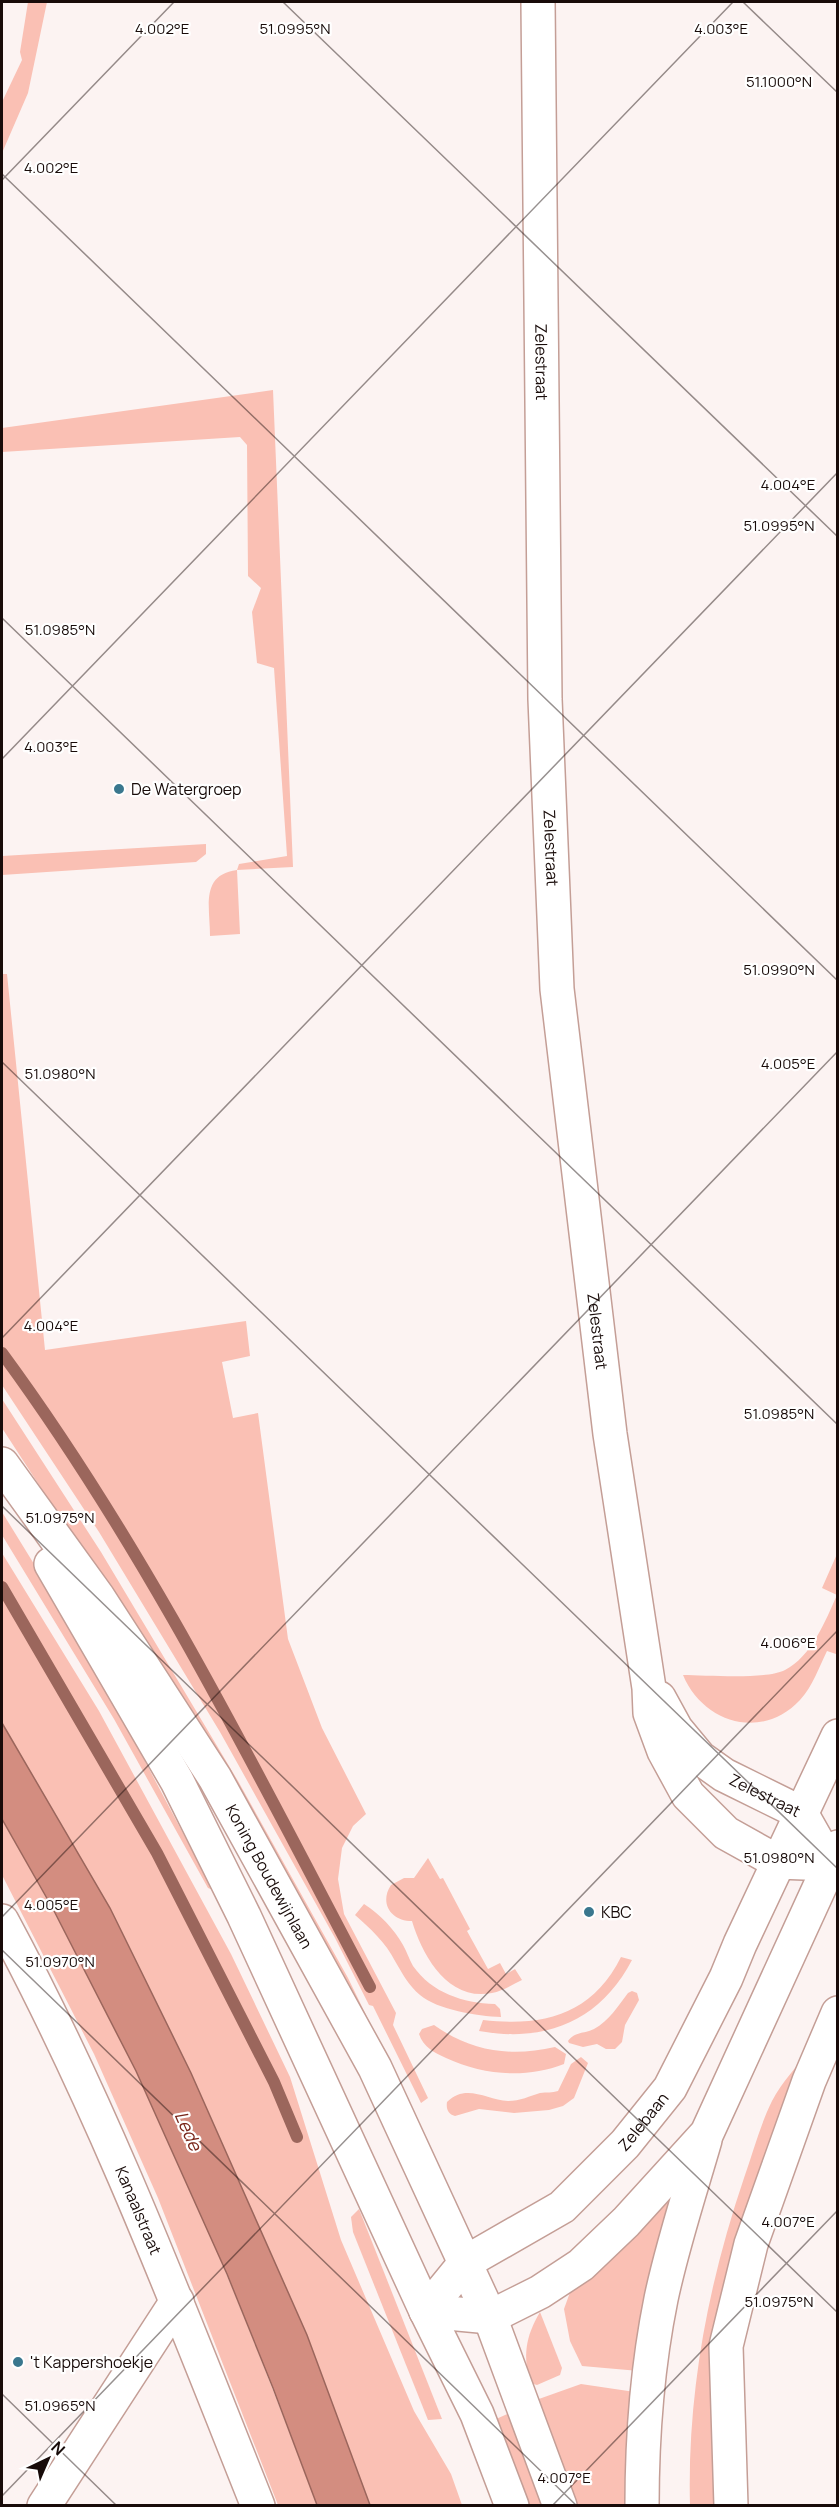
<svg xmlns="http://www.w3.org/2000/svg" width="839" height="2507" font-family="Manrope,sans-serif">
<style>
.green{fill:#fac0b4}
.water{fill:#d38d80;stroke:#9b665c;stroke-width:1.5}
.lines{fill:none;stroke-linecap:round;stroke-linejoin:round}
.stream{stroke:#9b665c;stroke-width:12}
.minor-casing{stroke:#c49e96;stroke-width:36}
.tertiary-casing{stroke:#c49e96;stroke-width:36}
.primary-casing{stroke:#c49e96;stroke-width:36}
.minor{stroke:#fff;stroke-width:33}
.tertiary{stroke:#fff;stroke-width:33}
.primary{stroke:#fff;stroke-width:33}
.ticks{fill:none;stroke:#180b09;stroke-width:1.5;stroke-opacity:0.45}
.poi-dot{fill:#3a778e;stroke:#fff;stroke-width:2}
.labels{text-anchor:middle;stroke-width:4.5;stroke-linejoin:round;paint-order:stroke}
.street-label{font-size:16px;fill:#180b09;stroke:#fff}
.poi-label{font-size:16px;fill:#180b09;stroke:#fff;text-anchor:start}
.water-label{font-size:18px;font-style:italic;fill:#79261a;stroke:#fff}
.ticks-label{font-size:15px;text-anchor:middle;fill:#180b09;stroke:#fff;stroke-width:4.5;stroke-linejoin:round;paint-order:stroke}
</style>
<rect width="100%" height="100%" fill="#fcf3f2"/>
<g class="green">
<path d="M28,2H47L28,93L2,153V102L22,60L20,52Z"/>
<path d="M273,390L293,867L237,870L240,934L210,936C210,907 200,875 237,870L239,864L287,856L274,668L257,663L252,612L261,588L248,576L247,445L240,437L2,452V428Z"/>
<path d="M206,844V854L196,862L2,875V856Z"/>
<path d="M2,974H7L45,1350L246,1321L250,1356L222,1362L233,1418L258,1413L288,1639L322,1728L366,1814L353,1826L342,1848L338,1879L344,1914L396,2013L393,2025L428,2098L421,2103L373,2006L369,2005L335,1938L220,1732L99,1532L2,1385Z"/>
<path d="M2,1399L101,1552L238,1781L348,1978L412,2109L408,2111L91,1565L2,1428Z"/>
<path d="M2,1512L82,1642L213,1890L208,1888L114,1719L2,1535Z"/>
<path d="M2,1553L99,1711L231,1954L290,2077L341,2240L414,2411L451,2474L462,2505H370L307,2335L191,2073L110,1908L2,1723Z"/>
<path d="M837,1554V1651L836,1654L827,1651C819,1667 813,1686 800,1700C762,1741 703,1723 683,1675C706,1675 766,1680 785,1670C811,1657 826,1620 837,1595L822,1588Z"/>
<path d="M2,1819C49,1902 95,1985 136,2071C204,2212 262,2359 317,2505H278L158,2198L94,2054L2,1875Z"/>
<path d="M428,1858L440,1879L443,1878L470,1929L467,1931L488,1969L500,1963L506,1974L515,1969L522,1980C512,1985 502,1991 492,1993C448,2002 422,1955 412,1921C391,1921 379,1903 391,1885L404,1878H414Z"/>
<path d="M364,1904C380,1914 394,1929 403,1945C407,1952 409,1959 413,1966C432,1993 463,2003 495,2004L500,2009L501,2017C477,2016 438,2010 420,1995C409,1986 402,1973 395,1961C386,1943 370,1928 355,1915Z"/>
<path d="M621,1957L632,1960C600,2021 546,2043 479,2031L483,2020C543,2027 592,2015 621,1957Z"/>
<path d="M632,1991L637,1993L639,2000L625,2025L622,2042L615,2049H606L597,2044L583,2047L569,2043L568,2041C575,2031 585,2034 594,2029C609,2021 618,2006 628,1993Z"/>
<path d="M434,2025C472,2052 511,2057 555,2047L566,2054L564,2064C525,2079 483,2075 446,2058C435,2053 423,2047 419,2034L422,2029Z"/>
<path d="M810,2050L763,2177L720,2505L690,2506C687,2394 708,2284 744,2178C753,2153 760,2125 772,2101C782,2082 797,2066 810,2050Z"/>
<path d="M581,2057L588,2063L574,2098L563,2106L549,2110L514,2113L479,2109L455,2116C448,2114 446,2109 447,2102C466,2083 487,2100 508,2101C520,2101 530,2096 540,2093C547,2092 552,2093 558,2091L571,2064Z"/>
<path d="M665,2199L675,2204L639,2371L582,2366L570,2341L564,2309L573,2284Z"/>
<path d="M359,2209L442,2419L428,2420L353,2232L351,2217Z"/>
<path d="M540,2312L562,2368L560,2375L537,2385L530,2383C523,2355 525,2338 540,2312Z"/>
<path d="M581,2384L635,2392L627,2505H573L536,2400Z"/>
<path d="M514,2411L548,2505H523L494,2420Z"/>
</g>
<path class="water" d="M2,1723L110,1908L191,2073L307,2335L370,2505H317L273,2388L227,2274L136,2071L53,1909L2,1819Z"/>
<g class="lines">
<g class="stream">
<path d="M2,1353C147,1550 256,1771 370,1987"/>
<path d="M2,1587L157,1853L274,2082L297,2137"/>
</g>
<defs>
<g id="minor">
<path id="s1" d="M2,1921C103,2108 179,2308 258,2506"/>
<path d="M44,2506L177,2301"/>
<path d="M731,2506L726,2346L751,2244L809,2081L838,2013"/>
</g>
<g id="tertiary">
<path id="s2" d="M538,2L545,699L557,989L610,1434L649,1688L650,1713L664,1751L688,1795L726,1833L778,1862L830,1864"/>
<path id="s3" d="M659,1698L676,1729L700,1758L724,1775L801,1813L830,1864"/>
</g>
<g id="primary">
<path id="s4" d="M2,1464L98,1597L215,1778L375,2068L490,2317L560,2506"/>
<path d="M51,1564L177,1781L244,1916L426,2311L477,2414L512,2506"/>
<path id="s5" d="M426,2311L466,2262L562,2207L625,2144L670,2088L726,1978L740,1944L838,1736"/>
<path d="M426,2311L490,2317L540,2292L581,2265L626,2222L707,2133L838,1847"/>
<path d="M642,2506C642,2436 647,2368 661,2299C672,2246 690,2192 705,2140"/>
</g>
</defs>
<use href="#minor" class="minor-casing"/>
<use href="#tertiary" class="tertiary-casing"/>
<use href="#primary" class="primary-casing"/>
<use href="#minor" class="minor"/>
<use href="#tertiary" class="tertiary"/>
<use href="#primary" class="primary"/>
</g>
<path class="ticks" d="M283,2L838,537M743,2L838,93M2,174L838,981M2,180L174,2M2,618L838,1425M2,759L733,2M2,1062L838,1869M2,1338L838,472M2,1506L838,2313M2,1917L838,1051M2,1950L577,2506M2,2394L117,2506M2,2496L838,1630M552,2506L838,2210"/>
<g class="poi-dot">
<circle cx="119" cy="789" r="6"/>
<circle cx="589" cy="1912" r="6"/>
<circle cx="18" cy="2362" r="6"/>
</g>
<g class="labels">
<g class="street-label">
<text dy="6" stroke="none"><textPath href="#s2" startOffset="360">Zelestraat</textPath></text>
<text dy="6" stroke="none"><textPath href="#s2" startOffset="846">Zelestraat</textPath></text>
<text dy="6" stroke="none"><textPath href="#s2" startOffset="1332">Zelestraat</textPath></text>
<text dy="6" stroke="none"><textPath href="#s3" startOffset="148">Zelestraat</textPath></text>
<text dy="6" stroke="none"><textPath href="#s4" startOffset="492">Koning Boudewijnlaan</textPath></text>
<text dy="6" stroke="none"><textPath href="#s5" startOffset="292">Zelebaan</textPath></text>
<text dy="6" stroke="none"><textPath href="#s1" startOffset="320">Kanaalstraat</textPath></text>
</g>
<g class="poi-label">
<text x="131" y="795">De Watergroep</text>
<text x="601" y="1918">KBC</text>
<text x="30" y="2368">'t Kappershoekje</text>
</g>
<g class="water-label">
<text transform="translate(188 2131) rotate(66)" y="6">Lede</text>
</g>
</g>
<g class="ticks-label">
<text x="295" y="34">51.0995°N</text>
<text x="162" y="34">4.002°E</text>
<text x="721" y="34">4.003°E</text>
<text x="779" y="87">51.1000°N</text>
<text x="51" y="173">4.002°E</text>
<text x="788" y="490">4.004°E</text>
<text x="779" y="531">51.0995°N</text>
<text x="60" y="635">51.0985°N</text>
<text x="51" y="752">4.003°E</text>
<text x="779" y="975">51.0990°N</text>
<text x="788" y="1069">4.005°E</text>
<text x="60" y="1079">51.0980°N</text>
<text x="51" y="1331">4.004°E</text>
<text x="779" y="1419">51.0985°N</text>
<text x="60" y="1523">51.0975°N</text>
<text x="788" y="1648">4.006°E</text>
<text x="779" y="1863">51.0980°N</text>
<text x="51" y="1910">4.005°E</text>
<text x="60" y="1967">51.0970°N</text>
<text x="788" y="2227">4.007°E</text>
<text x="779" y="2307">51.0975°N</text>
<text x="60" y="2411">51.0965°N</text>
<text x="564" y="2483">4.007°E</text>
</g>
<rect width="839" height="2507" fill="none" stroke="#180b09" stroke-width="6"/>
<g transform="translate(48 2459) rotate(44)" stroke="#ffffff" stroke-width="4.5" paint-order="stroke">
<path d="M0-4.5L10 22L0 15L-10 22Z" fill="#180b09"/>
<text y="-9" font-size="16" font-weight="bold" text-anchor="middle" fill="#180b09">N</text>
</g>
</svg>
